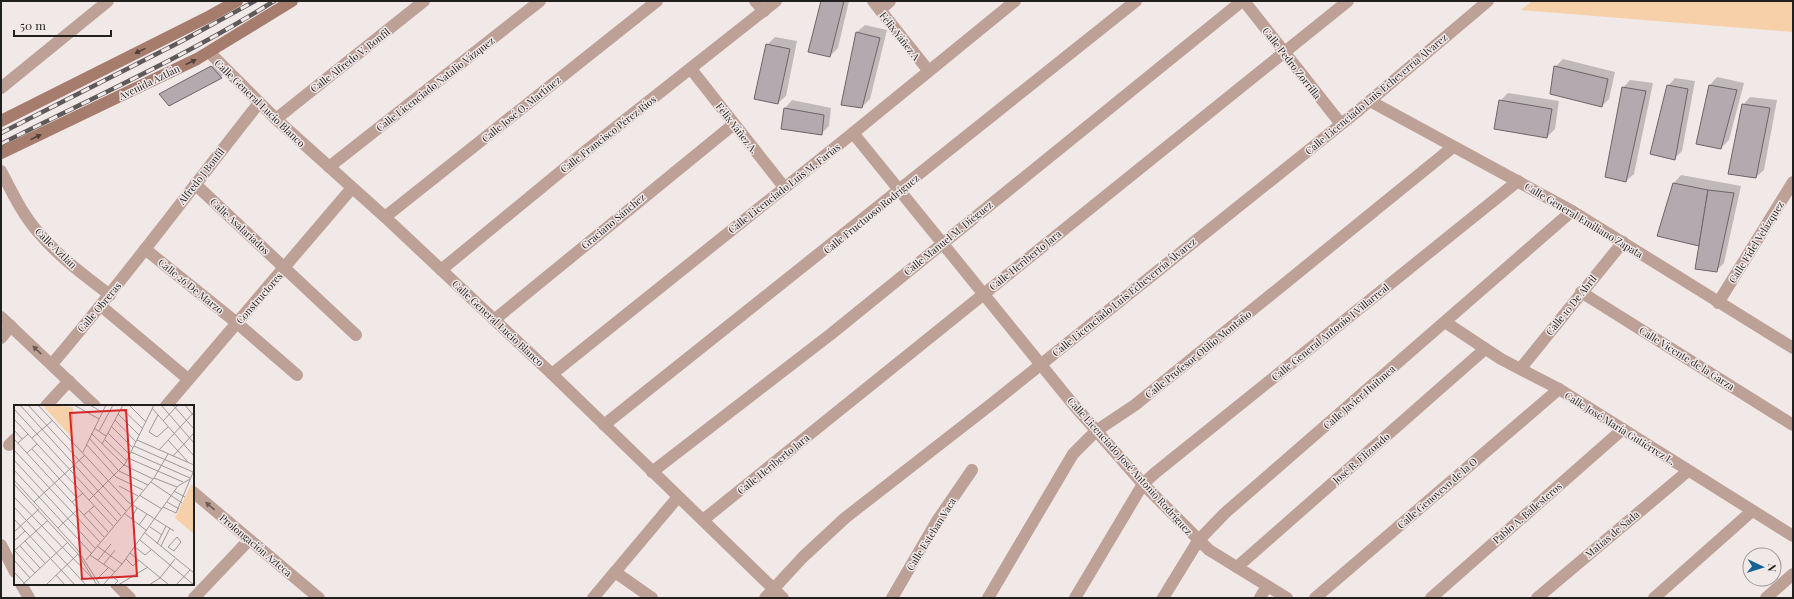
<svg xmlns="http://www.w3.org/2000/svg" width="1794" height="599" font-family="'Playfair Display',serif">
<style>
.green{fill:#f6d0a9}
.shadow{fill:#0003}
.building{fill:#b2aaae;stroke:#6c6568}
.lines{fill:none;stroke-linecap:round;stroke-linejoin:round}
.minor{stroke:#bda196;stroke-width:12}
.tertiary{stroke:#bda196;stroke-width:12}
.secondary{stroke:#a67c6d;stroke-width:12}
.rail-casing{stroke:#5f5a5a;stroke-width:4.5}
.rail{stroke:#f1e8e8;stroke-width:3;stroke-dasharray:9;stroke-linecap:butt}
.oneway{fill:#50403a}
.oneway2{fill:#685a55}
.labels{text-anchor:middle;stroke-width:3;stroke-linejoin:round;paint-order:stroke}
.street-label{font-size:10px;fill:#221f1f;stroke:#f1e8e8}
.inset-road{fill:none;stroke:#9e9898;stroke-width:1}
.view{fill:#d62828;fill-opacity:0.15;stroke:#d62828;stroke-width:2}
.inset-edge{fill:none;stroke:#221f1f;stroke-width:2}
</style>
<rect width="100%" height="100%" fill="#f1e8e8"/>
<path class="green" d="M1532,1H1793V32L1521,10Z"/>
<g class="shadow">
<path d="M822,1H849L838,48L830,56Z"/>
<path d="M865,25L887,30L870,99L862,107L857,32Z"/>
<path d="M775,37L797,41L786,96L778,103L767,45Z"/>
<path d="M1563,59L1615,72L1609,99L1602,106L1555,67Z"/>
<path d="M214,65L223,75L221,77L208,68Z"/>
<path d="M1717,77L1744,83L1729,140L1721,148L1698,144L1710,85Z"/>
<path d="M1675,78L1695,81L1682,151L1674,159L1668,86Z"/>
<path d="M1630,80L1653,83L1634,174L1626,181L1623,88Z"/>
<path d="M1508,93L1559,101L1555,129L1547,137L1500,101Z"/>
<path d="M1750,97L1777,100L1764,170L1756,177L1743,105Z"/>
<path d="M792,100L831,108L829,126L821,134L782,129L785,108Z"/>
<path d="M1681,175L1741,186L1724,263L1716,271L1700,246L1658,236L1674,183Z"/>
</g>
<g class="building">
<path d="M821,1H844L830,57L808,52Z"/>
<path d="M856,32L880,38L862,108L841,105Z"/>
<path d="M766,44L790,49L778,104L754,99Z"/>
<path d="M211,66L222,78L169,106L159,94Z"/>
<path d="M1554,66L1608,79L1602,107L1550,94Z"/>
<path d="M1667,85L1688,89L1675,160L1650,154Z"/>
<path d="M1709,85L1737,90L1721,149L1696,144Z"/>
<path d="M1622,87L1646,91L1626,182L1605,177Z"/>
<path d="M1499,100L1552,109L1547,138L1494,129Z"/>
<path d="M1742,104L1770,108L1756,178L1728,174Z"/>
<path d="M784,108L824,115L822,135L781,129Z"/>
<path d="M1673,183L1708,190L1699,246L1657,236Z"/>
<path d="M1708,190L1734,193L1717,272L1695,269Z"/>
</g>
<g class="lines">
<g class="minor">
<path d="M755,1L764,11"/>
<path d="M873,1L928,70"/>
<path d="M880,10L890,1"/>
<path d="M209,52L276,119L385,217L552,374L783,598"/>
<path d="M691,69L784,187"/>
<path d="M1,88L108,1"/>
<path d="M276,119L424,1"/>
<path d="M853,133L1072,403L1143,484L1209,550L1287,598"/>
<path d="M329,167L540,1"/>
<path d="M1,171C12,192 22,214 38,232C58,256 85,276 110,295"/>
<path d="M195,184L356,335"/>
<path d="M385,217L657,1"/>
<path d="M145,249L237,323L297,375"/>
<path d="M441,270L587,150L776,1"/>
<path d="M1581,292L1793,425"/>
<path d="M101,306L188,379"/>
<path d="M494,320L734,124"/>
<path d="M1445,322L1501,359L1559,389L1793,536"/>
<path d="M1,338L11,326"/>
<path d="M52,364C124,280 190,190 259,103"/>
<path d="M1521,368L1623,242"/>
<path d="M552,374L853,133L1015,1"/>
<path d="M46,406L69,381"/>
<path d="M166,406L352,188"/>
<path d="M604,425L1136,1"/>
<path d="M9,445L15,439"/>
<path d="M652,472L831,334L1242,1"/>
<path d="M703,520L1348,1"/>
<path d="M1,545L15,572"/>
<path d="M1237,567L1485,349"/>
<path d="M615,572L652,598"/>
<path d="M21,584L29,598"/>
<path d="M116,584L130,598"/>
<path d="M593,598L678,497"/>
<path d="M892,598L937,521L972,470"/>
<path d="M988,598L1073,454L1096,431L1135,405L1453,147"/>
<path d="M1075,598L1143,484L1155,473L1518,181"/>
<path d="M1163,598L1198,541L1225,513L1572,211"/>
<path d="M1260,598L1267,586"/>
<path d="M1315,598L1559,389"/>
<path d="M1431,598L1623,429"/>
<path d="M1537,598L1688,471"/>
<path d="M1654,598L1752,511"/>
<path d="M1766,598L1793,574"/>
</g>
<g class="tertiary">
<path d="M1244,1L1341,124"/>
<path d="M1370,101L1572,211L1793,348"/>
<path d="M1718,303L1793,182"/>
<path d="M1,317L95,406"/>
<path d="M193,492L319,598"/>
<path d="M194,598L249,540"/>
<path d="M765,598L803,557L845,518L994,402L1359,110L1488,1"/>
</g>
<g class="secondary">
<path d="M1,121L210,16L237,1"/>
<path d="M1,153L197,59L292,1"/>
</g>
<defs>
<g id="rail">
<path d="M1,133L182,41L255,1"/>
<path d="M1,144C92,98 187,56 274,1"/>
</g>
</defs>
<use href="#rail" class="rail-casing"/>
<use href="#rail" class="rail"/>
</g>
<defs><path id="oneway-solid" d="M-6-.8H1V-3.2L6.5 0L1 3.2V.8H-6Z"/></defs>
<g class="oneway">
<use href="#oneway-solid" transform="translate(140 51) rotate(154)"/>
<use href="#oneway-solid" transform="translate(191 62) rotate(-26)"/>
<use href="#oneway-solid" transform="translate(36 137) rotate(-26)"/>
</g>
<g class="oneway2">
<use href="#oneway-solid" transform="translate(37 350) rotate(-137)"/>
<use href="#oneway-solid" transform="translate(210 506) rotate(-140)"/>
</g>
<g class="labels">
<g class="street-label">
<text transform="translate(900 36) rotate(52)" y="4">Félix Yáñez A</text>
<text transform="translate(350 60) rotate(-38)" y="4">Calle Alfredo V. Bonfil</text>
<text transform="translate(1292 63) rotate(52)" y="4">Calle Pedro Zorrilla</text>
<text transform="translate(149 82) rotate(-26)" y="4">Avenida Aztlán</text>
<text transform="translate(435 84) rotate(-38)" y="4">Calle Licenciado Natalio Vázquez</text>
<text transform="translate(1376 94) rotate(-40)" y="4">Calle Licenciado Luis Echeverría Álvarez</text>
<text transform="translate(260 103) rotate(44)" y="4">Calle General Lucio Blanco</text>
<text transform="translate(521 109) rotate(-39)" y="4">Calle José O. Martínez</text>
<text transform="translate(737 128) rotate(52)" y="4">Félix Yáñez A.</text>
<text transform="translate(608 134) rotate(-38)" y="4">Calle Francisco Pérez Ríos</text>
<text transform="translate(201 176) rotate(-52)" y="4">Alfredo J Bonfíl</text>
<text transform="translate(784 188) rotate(-38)" y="4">Calle Licenciado Luis M. Farías</text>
<text transform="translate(871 214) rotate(-39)" y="4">Calle Fructuoso Rodríguez</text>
<text transform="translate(1584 220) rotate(31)" y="4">Calle General Emiliano Zapata</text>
<text transform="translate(613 221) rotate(-40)" y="4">Graciano Sánchez</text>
<text transform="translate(240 226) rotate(43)" y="4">Calle Asalariados</text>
<text transform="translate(948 238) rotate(-39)" y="4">Calle Manuel M. Diéguez</text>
<text transform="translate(1756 242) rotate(-58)" y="4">Calle Fidel Velázquez</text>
<text transform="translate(56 248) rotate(44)" y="4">Calle Aztlán</text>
<text transform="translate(1025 260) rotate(-39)" y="4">Calle Heriberto Jara</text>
<text transform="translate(191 286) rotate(39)" y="4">Calle 26 De Marzo</text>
<text transform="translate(1124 297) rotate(-39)" y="4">Calle Licenciado Luis Echeverría Álvarez</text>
<text transform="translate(259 298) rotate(-49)" y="4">Constructores</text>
<text transform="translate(1571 305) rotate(-51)" y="4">Calle 10 De Abril</text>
<text transform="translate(99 307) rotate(-50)" y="4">Calle Obreras</text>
<text transform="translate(498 323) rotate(43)" y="4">Calle General Lucio Blanco</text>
<text transform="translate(1330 332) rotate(-39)" y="4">Calle General Antonio I Villarreal</text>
<text transform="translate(1198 354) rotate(-39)" y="4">Calle Profesor Otilio Montaño</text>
<text transform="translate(1687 358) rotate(32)" y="4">Calle Vicente de la Garza</text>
<text transform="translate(1359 397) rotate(-41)" y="4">Calle Javier Huitmea</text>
<text transform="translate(1620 428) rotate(32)" y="4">Calle José María Gutiérrez L.</text>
<text transform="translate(1361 458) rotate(-41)" y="4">José R. Elizondo</text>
<text transform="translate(773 464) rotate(-39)" y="4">Calle Heriberto Jara</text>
<text transform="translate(1130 466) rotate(48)" y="4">Calle Licenciado José Antonio Rodríguez</text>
<text transform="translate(1437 493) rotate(-41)" y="4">Calle Genovevo de la O</text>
<text transform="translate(1527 513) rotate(-41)" y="4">Pablo A. Ballesteros</text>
<text transform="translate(931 534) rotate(-58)" y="4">Calle Esteban Vaca</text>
<text transform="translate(1612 534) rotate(-40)" y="4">Matías de Sada</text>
<text transform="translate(256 545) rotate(40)" y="4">Prolongación Azteca</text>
</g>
</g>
<g transform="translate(14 405)">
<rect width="180" height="180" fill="#f1e8e8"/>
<path d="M30,0L59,2V34L32,4ZM177,80L180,81V129L161,113Z" fill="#f6d0a9"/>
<path class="inset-road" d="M6,0L107,111M14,0L112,106M24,0L114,97L160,126M60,0L85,14M76,0L88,7M115,0L132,17M147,0L180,38M159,0L180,24M171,0L180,11M107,3L128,23M138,3L180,51M0,4L103,116M104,9L125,30M144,10L135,27L143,32L154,22M0,14L99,121M101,15L122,37M149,16L164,0M97,21L119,43M80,23L92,31M0,25L8,34M85,26L99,0M77,28L110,60L139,74M94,28L116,50M18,33L39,15M75,33L105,66L134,80M0,34L90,132M91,35L113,56M123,35L180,60M154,35L174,57M4,38L14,29M72,39L102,72L129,85M88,39L109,0M120,41L179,67M18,44L63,93M0,45L86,137M145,45L180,7M69,47L92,0M117,47L176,73M13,48L23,39M159,51L180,28M114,53L169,77M0,55L81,143M0,65L77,148M140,73L163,82M0,75L63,144L86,180M137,77L168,98M0,79L64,149L83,180M105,81L124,91M160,86L171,92M125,90L148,104M0,92L81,176M75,95L111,59L140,0M20,97L71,50M58,97L69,88M153,97L165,104M0,102L72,180M149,102L162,108L180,65M75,106L94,127M110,108L133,126M70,110L80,101M0,114L61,180M117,114L123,103M125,120L133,109M136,122L148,130M44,123L64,104M0,127L25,104M131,128L180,168M126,135L180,180M0,136L11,126M11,136L31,158M143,139L152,121M6,141L26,163M83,141L108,159M147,141L156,123M121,142L131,150L137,145M154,142L160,146L167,137L163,132M154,142L163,132M0,146L33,116M1,146L21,168M116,148L155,180M76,150L101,167M112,154L119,161L125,155M0,155L16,173M72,155L140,73L154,49M84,155L97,139M90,159L101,145M0,167L12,180M42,170L51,180M98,171L104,176L100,180M83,174L95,162M8,180L53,138M32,180L64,149M89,180L108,159L164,81L176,74M104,180L134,162M135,180L146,173L161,154M162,180L176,165"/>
<path class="view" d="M112,5L123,171L68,174L56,8Z"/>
<rect width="180" height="180" class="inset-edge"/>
</g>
<rect width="1794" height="599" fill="none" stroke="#221f1f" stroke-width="4"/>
<g transform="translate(1762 567) rotate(94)"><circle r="19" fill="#f1e8e8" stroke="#9e9898"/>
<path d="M0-3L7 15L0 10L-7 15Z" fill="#146194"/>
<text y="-6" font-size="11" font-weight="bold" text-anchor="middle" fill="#221f1f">N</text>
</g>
<path d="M14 30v6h97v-6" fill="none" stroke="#221f1f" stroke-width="2"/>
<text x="20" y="30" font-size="12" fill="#221f1f" stroke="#f1e8e8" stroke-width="3" paint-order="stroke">50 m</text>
</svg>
